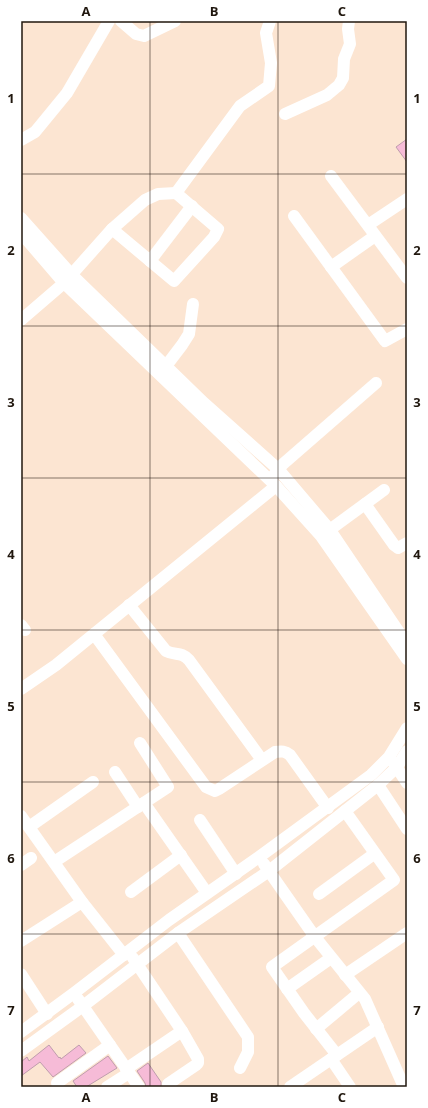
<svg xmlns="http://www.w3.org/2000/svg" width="428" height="1108" font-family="'Open Sans',sans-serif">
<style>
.building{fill:#f6bbd7;stroke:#bf9dad}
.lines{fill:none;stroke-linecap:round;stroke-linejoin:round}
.minor{stroke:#fff;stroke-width:12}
.grid{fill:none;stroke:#20170e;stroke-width:1;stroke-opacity:0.55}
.neatline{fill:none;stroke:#20170e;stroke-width:1.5}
.grid-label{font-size:13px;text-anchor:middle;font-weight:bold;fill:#20170e}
</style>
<rect width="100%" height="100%" fill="#fce5d2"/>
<g class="building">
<path d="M407,139V162L396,147Z"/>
<path d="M49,1045L59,1058L60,1057L61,1059L79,1045L86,1053L53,1077L40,1062L21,1076V1062L27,1057L29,1061Z"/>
<path d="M108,1056L117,1068L86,1087H77L73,1081Z"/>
<path d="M148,1063L161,1082V1087H146L145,1083L137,1071Z"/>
</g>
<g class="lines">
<g class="minor">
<path d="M121,21L136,34L144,36L175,21"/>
<path d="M285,114L327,95L339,85L343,78L344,59L350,44L348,29L349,21"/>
<path d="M21,140L35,132L67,93L109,21"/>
<path d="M331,176L407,278"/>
<path d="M294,216L385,341L407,329"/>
<path d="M21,218L71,274L204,403L278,469L330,530L407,644"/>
<path d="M368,225L407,199"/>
<path d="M112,229L145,200L158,194L176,193"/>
<path d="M21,233L64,283L276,486L321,536L407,659"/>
<path d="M150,261L192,206"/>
<path d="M331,267L375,236"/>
<path d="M21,320L64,283L112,229L174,281L214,237L218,229L176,193L240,106L269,86L271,63L266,33L270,21"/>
<path d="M166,366L182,345L189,334L193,304"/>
<path d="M273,476L283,464L376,383"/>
<path d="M365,504L394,545L398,548L407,543"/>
<path d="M324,534L384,490"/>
<path d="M129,605L166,651C175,656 181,651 189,660L262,760"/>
<path d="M21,625L25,630"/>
<path d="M94,634L206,787L215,791L219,789L275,752C282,751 285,751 290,755L328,808"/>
<path d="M21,689L56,665L276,486"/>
<path d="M393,762L407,783"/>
<path d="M115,772L138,807"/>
<path d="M378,785L407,829"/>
<path d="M144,803L207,893"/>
<path d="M21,816L82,902L124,955"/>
<path d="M200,820L236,874"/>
<path d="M29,827L93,782"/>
<path d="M54,862L168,787L140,743"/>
<path d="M264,864L315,937L365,999L404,1087"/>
<path d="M21,865L31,858"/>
<path d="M131,892L181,855"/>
<path d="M319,894L374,854"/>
<path d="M178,933L248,1037V1052L240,1068"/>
<path d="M21,941L82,902"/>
<path d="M133,958L182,1031L198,1059V1063L196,1065L168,1084"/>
<path d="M21,974L47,1014"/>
<path d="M345,975L407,933"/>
<path d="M287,989L331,958"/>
<path d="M78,999L139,1087"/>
<path d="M316,1029L359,993"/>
<path d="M21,1032L74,993L169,920L259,857L371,775L389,757L407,728"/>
<path d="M21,1051L83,1006L178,933L269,871L378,785L397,767L407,751"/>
<path d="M337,1055L304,1013L272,967L394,880L345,811"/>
<path d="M331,1059L350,1087"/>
<path d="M126,1069L182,1031"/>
<path d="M57,1083L110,1045"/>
<path d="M107,1087L129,1073"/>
<path d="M290,1087L378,1027"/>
</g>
</g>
<path class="grid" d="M150,21V1087M278,21V1087M21,174H407M21,326H407M21,478H407M21,630H407M21,782H407M21,934H407"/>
<rect width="428" height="1108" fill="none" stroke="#ffffff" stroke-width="44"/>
<rect x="22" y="22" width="384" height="1064" class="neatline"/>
<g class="grid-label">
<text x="86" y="16">A</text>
<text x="214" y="16">B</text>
<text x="342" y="16">C</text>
<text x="11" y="103">1</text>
<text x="417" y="103">1</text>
<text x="11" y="255">2</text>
<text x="417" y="255">2</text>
<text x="11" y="407">3</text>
<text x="417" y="407">3</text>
<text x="11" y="559">4</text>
<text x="417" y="559">4</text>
<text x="11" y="711">5</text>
<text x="417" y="711">5</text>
<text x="11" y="863">6</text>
<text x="417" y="863">6</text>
<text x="11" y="1015">7</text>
<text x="417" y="1015">7</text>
<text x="86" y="1102">A</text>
<text x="214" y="1102">B</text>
<text x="342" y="1102">C</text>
</g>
</svg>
